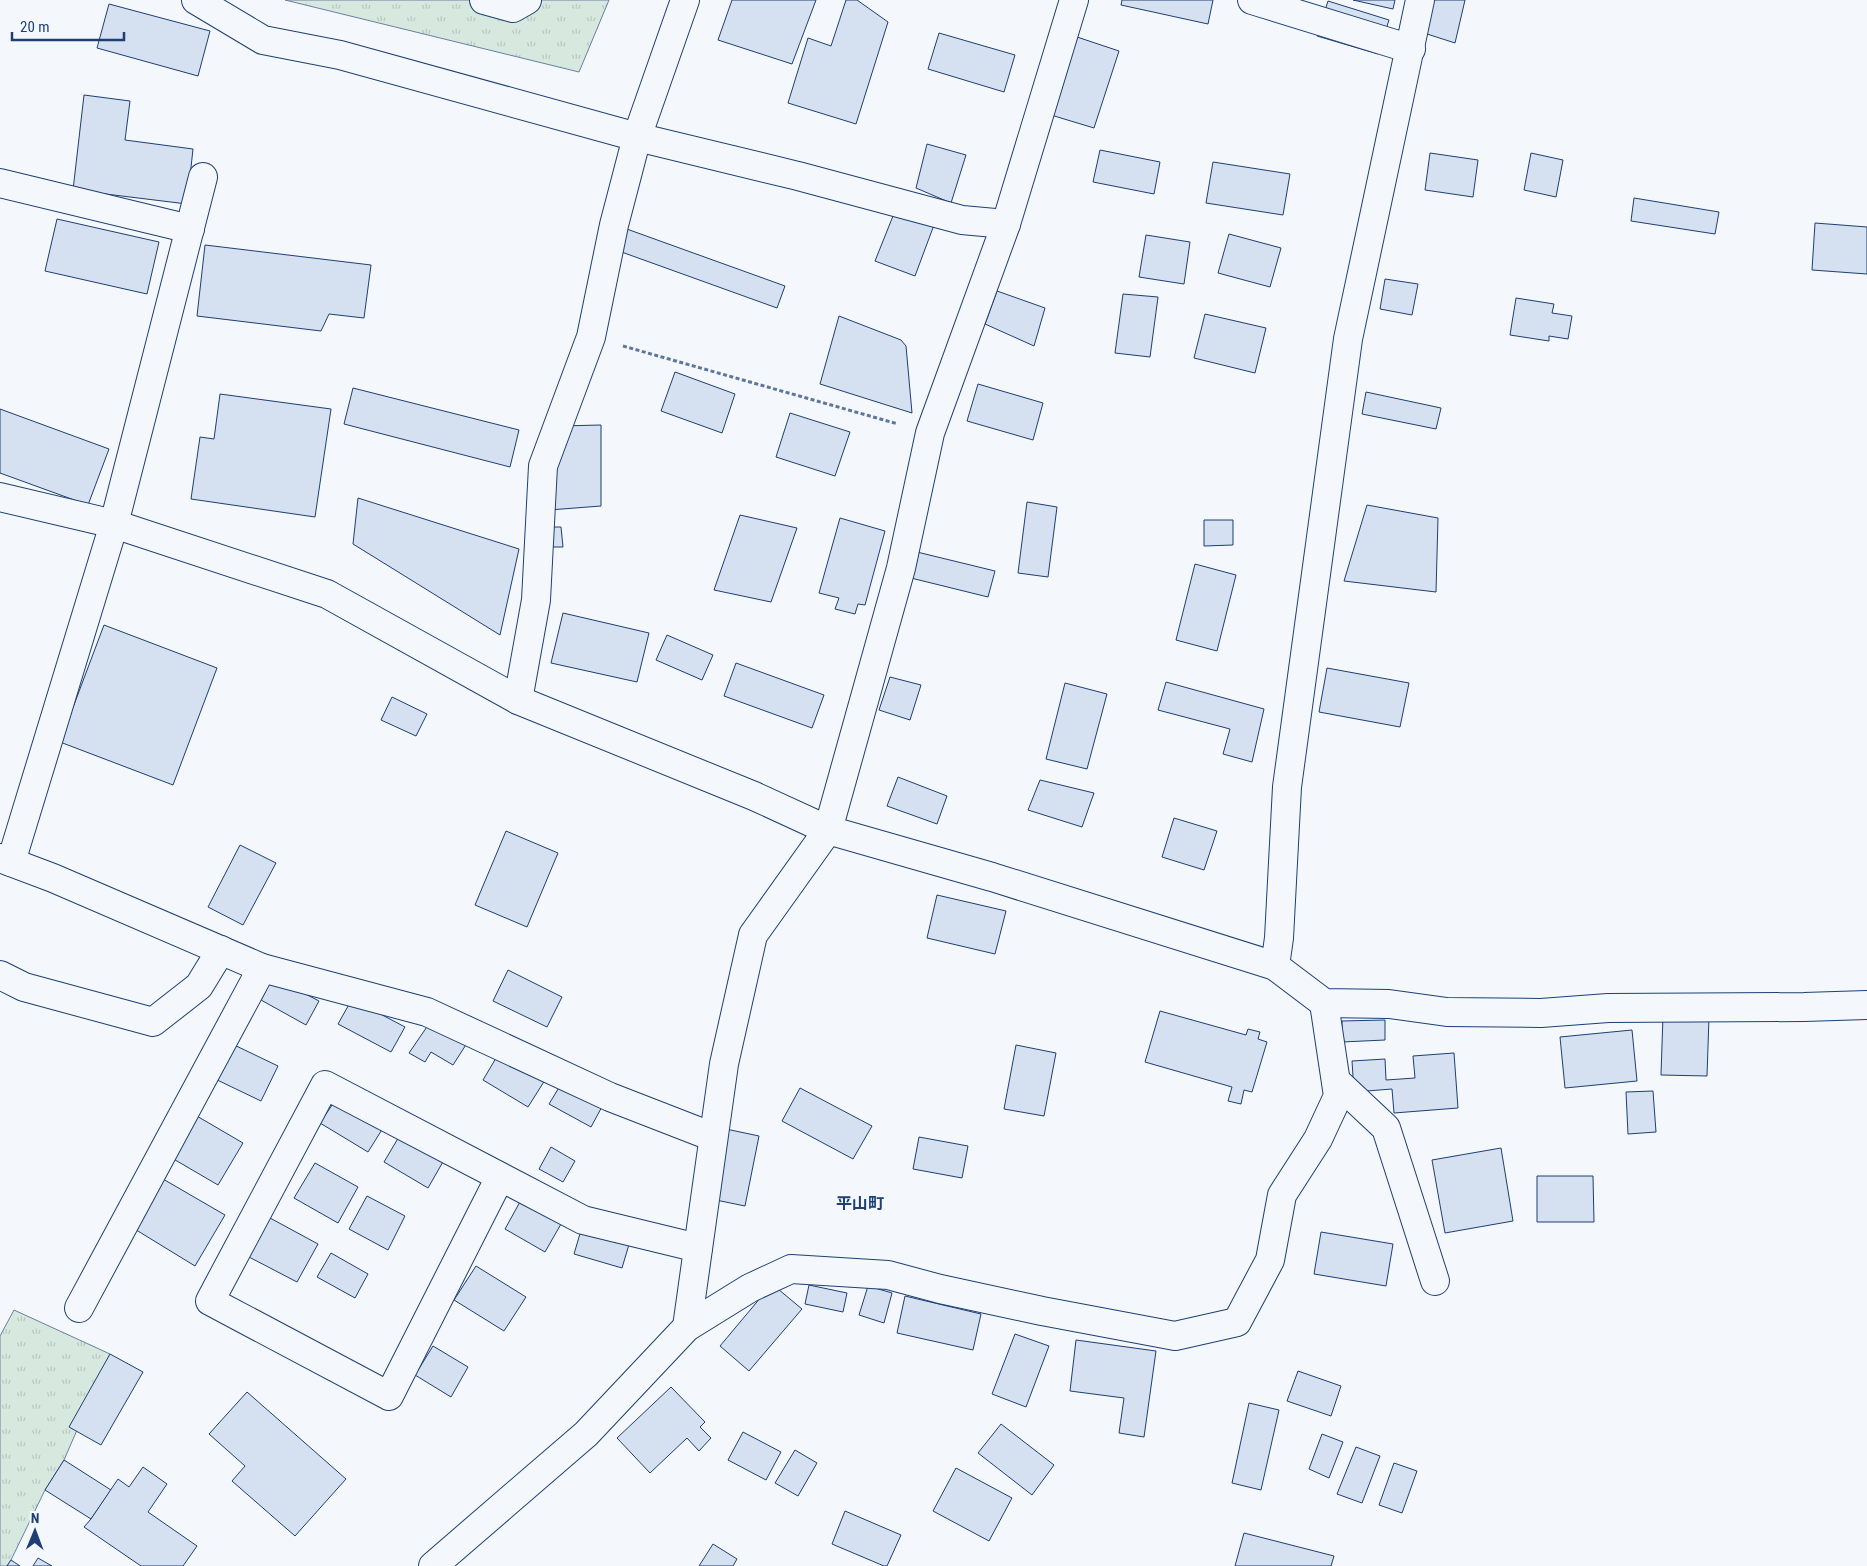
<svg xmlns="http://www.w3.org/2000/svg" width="1867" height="1566" font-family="'Roboto Condensed','Noto Sans JP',sans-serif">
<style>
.park{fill:url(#park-tufts);stroke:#687fa3}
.building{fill:#d5e0f0;stroke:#1d3f73}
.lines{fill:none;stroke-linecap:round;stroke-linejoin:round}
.minor-casing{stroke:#1d3f73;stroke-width:30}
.path{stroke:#5e769c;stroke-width:3;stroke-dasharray:4 2.5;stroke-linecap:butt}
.minor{stroke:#f4f7fb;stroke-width:28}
.labels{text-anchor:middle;stroke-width:4;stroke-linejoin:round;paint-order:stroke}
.quarter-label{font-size:16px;font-weight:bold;fill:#1d3f73;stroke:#f4f7fb}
</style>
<defs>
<pattern id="park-tufts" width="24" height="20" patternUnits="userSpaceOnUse" patternTransform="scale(1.25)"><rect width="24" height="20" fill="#d7e8df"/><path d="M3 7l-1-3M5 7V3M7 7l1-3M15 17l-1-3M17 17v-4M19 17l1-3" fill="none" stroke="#b8c8c3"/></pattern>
</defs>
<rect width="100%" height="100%" fill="#f4f7fb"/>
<g class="park">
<path d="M285,0H609L579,72Z"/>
<path d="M14,1310L110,1354L64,1460L45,1490L11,1560L7,1566H0V1336Z"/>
</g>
<g class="building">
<path d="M732,0H816L792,64L718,40Z"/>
<path d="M846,0H857L888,22L856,124L788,103L808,38L831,46Z"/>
<path d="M1122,0H1213L1208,24L1121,5Z"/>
<path d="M1353,0H1395L1393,9Z"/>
<path d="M1431,0H1465L1455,43L1424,33Z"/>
<path d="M1328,1L1389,20L1378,54L1317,36Z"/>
<path d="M109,4L210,31L198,76L97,48Z"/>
<path d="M939,33L1015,55L1004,92L928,69Z"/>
<path d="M1074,36L1119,51L1094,128L1051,115Z"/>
<path d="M84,95L130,101L125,140L193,149L187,204L73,190Z"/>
<path d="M927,144L966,155L951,203L916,188Z"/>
<path d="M1100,150L1160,162L1154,194L1093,182Z"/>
<path d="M1430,153L1478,160L1473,197L1425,190Z"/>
<path d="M1531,153L1563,160L1556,197L1524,190Z"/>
<path d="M1213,162L1290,174L1283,215L1206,203Z"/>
<path d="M1634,198L1719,212L1715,234L1631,221Z"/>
<path d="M895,211L934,225L915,276L875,261Z"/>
<path d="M57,219L159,242L147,294L45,271Z"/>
<path d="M1815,223L1867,227V274L1812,270Z"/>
<path d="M624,228L785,286L777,308L616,250Z"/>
<path d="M1229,234L1281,248L1270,287L1218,273Z"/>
<path d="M1146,235L1190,242L1184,284L1139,277Z"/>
<path d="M205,245L371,265L364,318L329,314L321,331L197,316Z"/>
<path d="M1385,279L1418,284L1412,315L1380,309Z"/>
<path d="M997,291L1045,308L1034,346L985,324Z"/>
<path d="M1123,294L1158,297L1150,357L1115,353Z"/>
<path d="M1516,298L1554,304L1552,313L1572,316L1568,339L1549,336V341L1510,335Z"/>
<path d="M1205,314L1266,328L1255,373L1194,358Z"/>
<path d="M839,316L901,340L906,346L912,413L820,384Z"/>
<path d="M675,372L735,394L722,433L661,411Z"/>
<path d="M978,384L1043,403L1033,440L967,421Z"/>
<path d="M353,388L519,430L510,467L344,424Z"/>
<path d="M1366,392L1441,408L1436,429L1362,414Z"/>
<path d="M220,394L331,409L315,517L191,499L200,437L214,439Z"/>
<path d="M0,409L109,449L88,505L0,473Z"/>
<path d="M790,413L850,432L835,476L776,457Z"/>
<path d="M601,425V506L549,510L559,426Z"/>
<path d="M358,498L519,549L500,635L353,544Z"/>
<path d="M1027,502L1057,507L1048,577L1018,573Z"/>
<path d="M1367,505L1438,518L1436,592L1344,581Z"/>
<path d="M740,515L797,528L771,602L714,590Z"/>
<path d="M840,518L885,531L865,605L858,604L855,614L835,609L839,598L819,593Z"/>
<path d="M1204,520H1233V545L1204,546Z"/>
<path d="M548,527H561L563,547H539Z"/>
<path d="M917,552L995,571L988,597L911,578Z"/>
<path d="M1195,564L1236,575L1217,651L1176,640Z"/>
<path d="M563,613L649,633L637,682L551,663Z"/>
<path d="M104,625L217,668L173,785L60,742Z"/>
<path d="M667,635L713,655L702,680L656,660Z"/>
<path d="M736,663L824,695L812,728L724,696Z"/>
<path d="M1327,668L1409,683L1400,727L1319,712Z"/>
<path d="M890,677L921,685L910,720L879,710Z"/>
<path d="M1166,682L1264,709L1252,762L1223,754L1230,729L1158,710Z"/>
<path d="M1065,683L1107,694L1087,769L1046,759Z"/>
<path d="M392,697L427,714L416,736L381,720Z"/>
<path d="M898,777L947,796L937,824L887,806Z"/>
<path d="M1040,780L1094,793L1082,827L1028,810Z"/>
<path d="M1174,818L1217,831L1204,870L1162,857Z"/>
<path d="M506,831L558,853L527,927L475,905Z"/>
<path d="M240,845L276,863L243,925L208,907Z"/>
<path d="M937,895L1006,911L995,954L927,938Z"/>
<path d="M508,970L562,997L547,1027L493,1001Z"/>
<path d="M273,977L319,1001L306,1025L261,1000Z"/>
<path d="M352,999L405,1027L391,1052L338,1024Z"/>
<path d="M1160,1011L1246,1035L1248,1029L1260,1032L1258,1039L1267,1042L1252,1092L1244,1090L1241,1104L1228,1101L1232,1087L1145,1062Z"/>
<path d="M1663,1015L1709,1017L1707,1076L1661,1075Z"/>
<path d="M433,1018L469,1040L453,1065L431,1052L425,1062L409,1053Z"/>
<path d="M1385,1020V1040L1342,1042V1021Z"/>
<path d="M1632,1030L1637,1081L1565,1088L1560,1037Z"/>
<path d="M228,1042L278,1066L261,1101L211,1077Z"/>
<path d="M1016,1045L1056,1053L1044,1116L1004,1109Z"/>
<path d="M499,1053L545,1080L528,1107L483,1080Z"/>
<path d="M1454,1053L1458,1108L1394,1113L1392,1089L1354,1092L1352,1061L1385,1059L1386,1080L1415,1078L1413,1056Z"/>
<path d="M563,1081L604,1103L591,1127L549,1104Z"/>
<path d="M800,1088L872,1126L853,1159L782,1121Z"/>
<path d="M1653,1091L1656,1132L1628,1134L1626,1092Z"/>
<path d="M336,1099L383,1128L368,1152L320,1123Z"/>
<path d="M190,1112L243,1143L218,1185L165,1154Z"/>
<path d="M726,1129L759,1136L745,1206L711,1199Z"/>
<path d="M400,1135L444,1160L428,1188L384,1162Z"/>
<path d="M919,1137L968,1146L962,1178L913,1169Z"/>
<path d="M551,1147L575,1161L563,1182L539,1169Z"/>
<path d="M1501,1148L1513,1221L1445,1233L1432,1160Z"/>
<path d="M315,1163L358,1187L338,1223L294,1198Z"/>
<path d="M1537,1176H1593L1594,1222H1537Z"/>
<path d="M163,1179L225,1215L195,1266L133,1228Z"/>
<path d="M367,1196L405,1216L388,1250L349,1229Z"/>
<path d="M521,1200L561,1224L545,1252L505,1229Z"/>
<path d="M270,1218L318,1244L297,1282L249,1257Z"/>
<path d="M582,1227L630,1241L622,1268L574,1254Z"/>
<path d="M1321,1232L1393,1244L1386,1286L1314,1274Z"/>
<path d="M331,1253L368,1274L355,1298L317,1277Z"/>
<path d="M476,1266L526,1297L504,1331L454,1300Z"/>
<path d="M772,1284L802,1309L749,1371L720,1346Z"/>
<path d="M809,1285L847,1293L843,1312L805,1304Z"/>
<path d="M868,1286L892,1293L884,1323L859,1315Z"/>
<path d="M905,1296L981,1314L973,1350L897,1333Z"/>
<path d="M1015,1334L1049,1346L1026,1407L992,1394Z"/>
<path d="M1076,1340L1156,1351L1144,1437L1119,1433L1124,1398L1070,1391Z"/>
<path d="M433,1346L468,1367L451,1397L415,1375Z"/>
<path d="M110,1354L143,1372L101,1445L69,1427Z"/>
<path d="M1298,1371L1341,1386L1331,1416L1287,1401Z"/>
<path d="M671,1387L705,1422L700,1427L711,1438L699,1451L687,1438L650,1473L617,1438Z"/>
<path d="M247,1392L346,1479L295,1536L232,1481L245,1466L209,1434Z"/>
<path d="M1249,1403L1279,1410L1261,1490L1232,1483Z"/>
<path d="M1001,1424L1054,1465L1032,1495L978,1453Z"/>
<path d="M743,1432L781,1452L766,1480L728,1460Z"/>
<path d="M1322,1434L1343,1442L1329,1478L1309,1469Z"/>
<path d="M1356,1447L1380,1456L1362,1503L1337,1494Z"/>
<path d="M795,1450L817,1463L798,1496L775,1483Z"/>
<path d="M64,1460L111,1490L91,1519L45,1490Z"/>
<path d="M1394,1463L1417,1471L1402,1513L1379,1505Z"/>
<path d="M143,1467L167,1484L148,1512L197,1546L183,1566H141L84,1527L91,1519L118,1479L129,1487Z"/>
<path d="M956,1468L1012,1498L989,1541L933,1511Z"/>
<path d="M845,1511L901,1535L887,1566H884L832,1544Z"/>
<path d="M1244,1533L1334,1556L1331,1566H1235Z"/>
<path d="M713,1544L737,1559L733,1566H699Z"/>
<path d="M38,1558L52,1566H33Z"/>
<path d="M11,1560L20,1566H7Z"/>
</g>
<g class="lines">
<defs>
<g id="minor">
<path d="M196,0L263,40L340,55L637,137L798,176L962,220L1006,224"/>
<path d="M484,0L513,8L527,0"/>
<path d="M1252,0L1411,49"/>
<path d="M0,183L190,229"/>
<path d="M0,497L114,524L327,594L518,700L754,796L828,830L992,877L1275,966L1324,1003L1389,1004L1447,1012L1541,1013L1608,1008L1804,1007L1867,1005"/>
<path d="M518,700L536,600L543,466L591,337L614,225L637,137L685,0"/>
<path d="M0,858L53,878L262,968"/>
<path d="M11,862L114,524L203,177"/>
<path d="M1275,966L1279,938L1287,787L1348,339L1420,0"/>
<path d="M0,975L24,987L153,1022L199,986L221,950"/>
<path d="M1336,1081L1386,1128L1435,1281"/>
<path d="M500,1177L389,1396L210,1301L325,1085L583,1220L698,1248"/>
<path d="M79,1308L262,968L427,1012L610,1097L713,1137"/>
<path d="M687,1327L724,1064L753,935L828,830L901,568L930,433L1006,224L1074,0"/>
<path d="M433,1566L586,1434L687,1327L750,1288L791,1269L888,1275L940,1289L1042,1311L1175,1336L1237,1322L1270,1260L1282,1195L1318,1139L1338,1096L1324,1003"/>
</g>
</defs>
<use href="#minor" class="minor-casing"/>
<path class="path" d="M623,346L898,424"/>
<use href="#minor" class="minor"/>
</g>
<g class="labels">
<g class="quarter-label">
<text x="860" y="1209">平山町</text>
</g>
</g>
<g transform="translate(35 1531) rotate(1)" stroke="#f4f7fb" stroke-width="4" paint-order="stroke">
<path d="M0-4L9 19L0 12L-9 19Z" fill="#1d3f73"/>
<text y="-8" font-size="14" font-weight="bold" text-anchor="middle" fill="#1d3f73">N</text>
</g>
<path d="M12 32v8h112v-8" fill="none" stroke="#1d3f73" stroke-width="2.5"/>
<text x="20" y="32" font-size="15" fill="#1d3f73" stroke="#f4f7fb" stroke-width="4" paint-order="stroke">20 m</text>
</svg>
